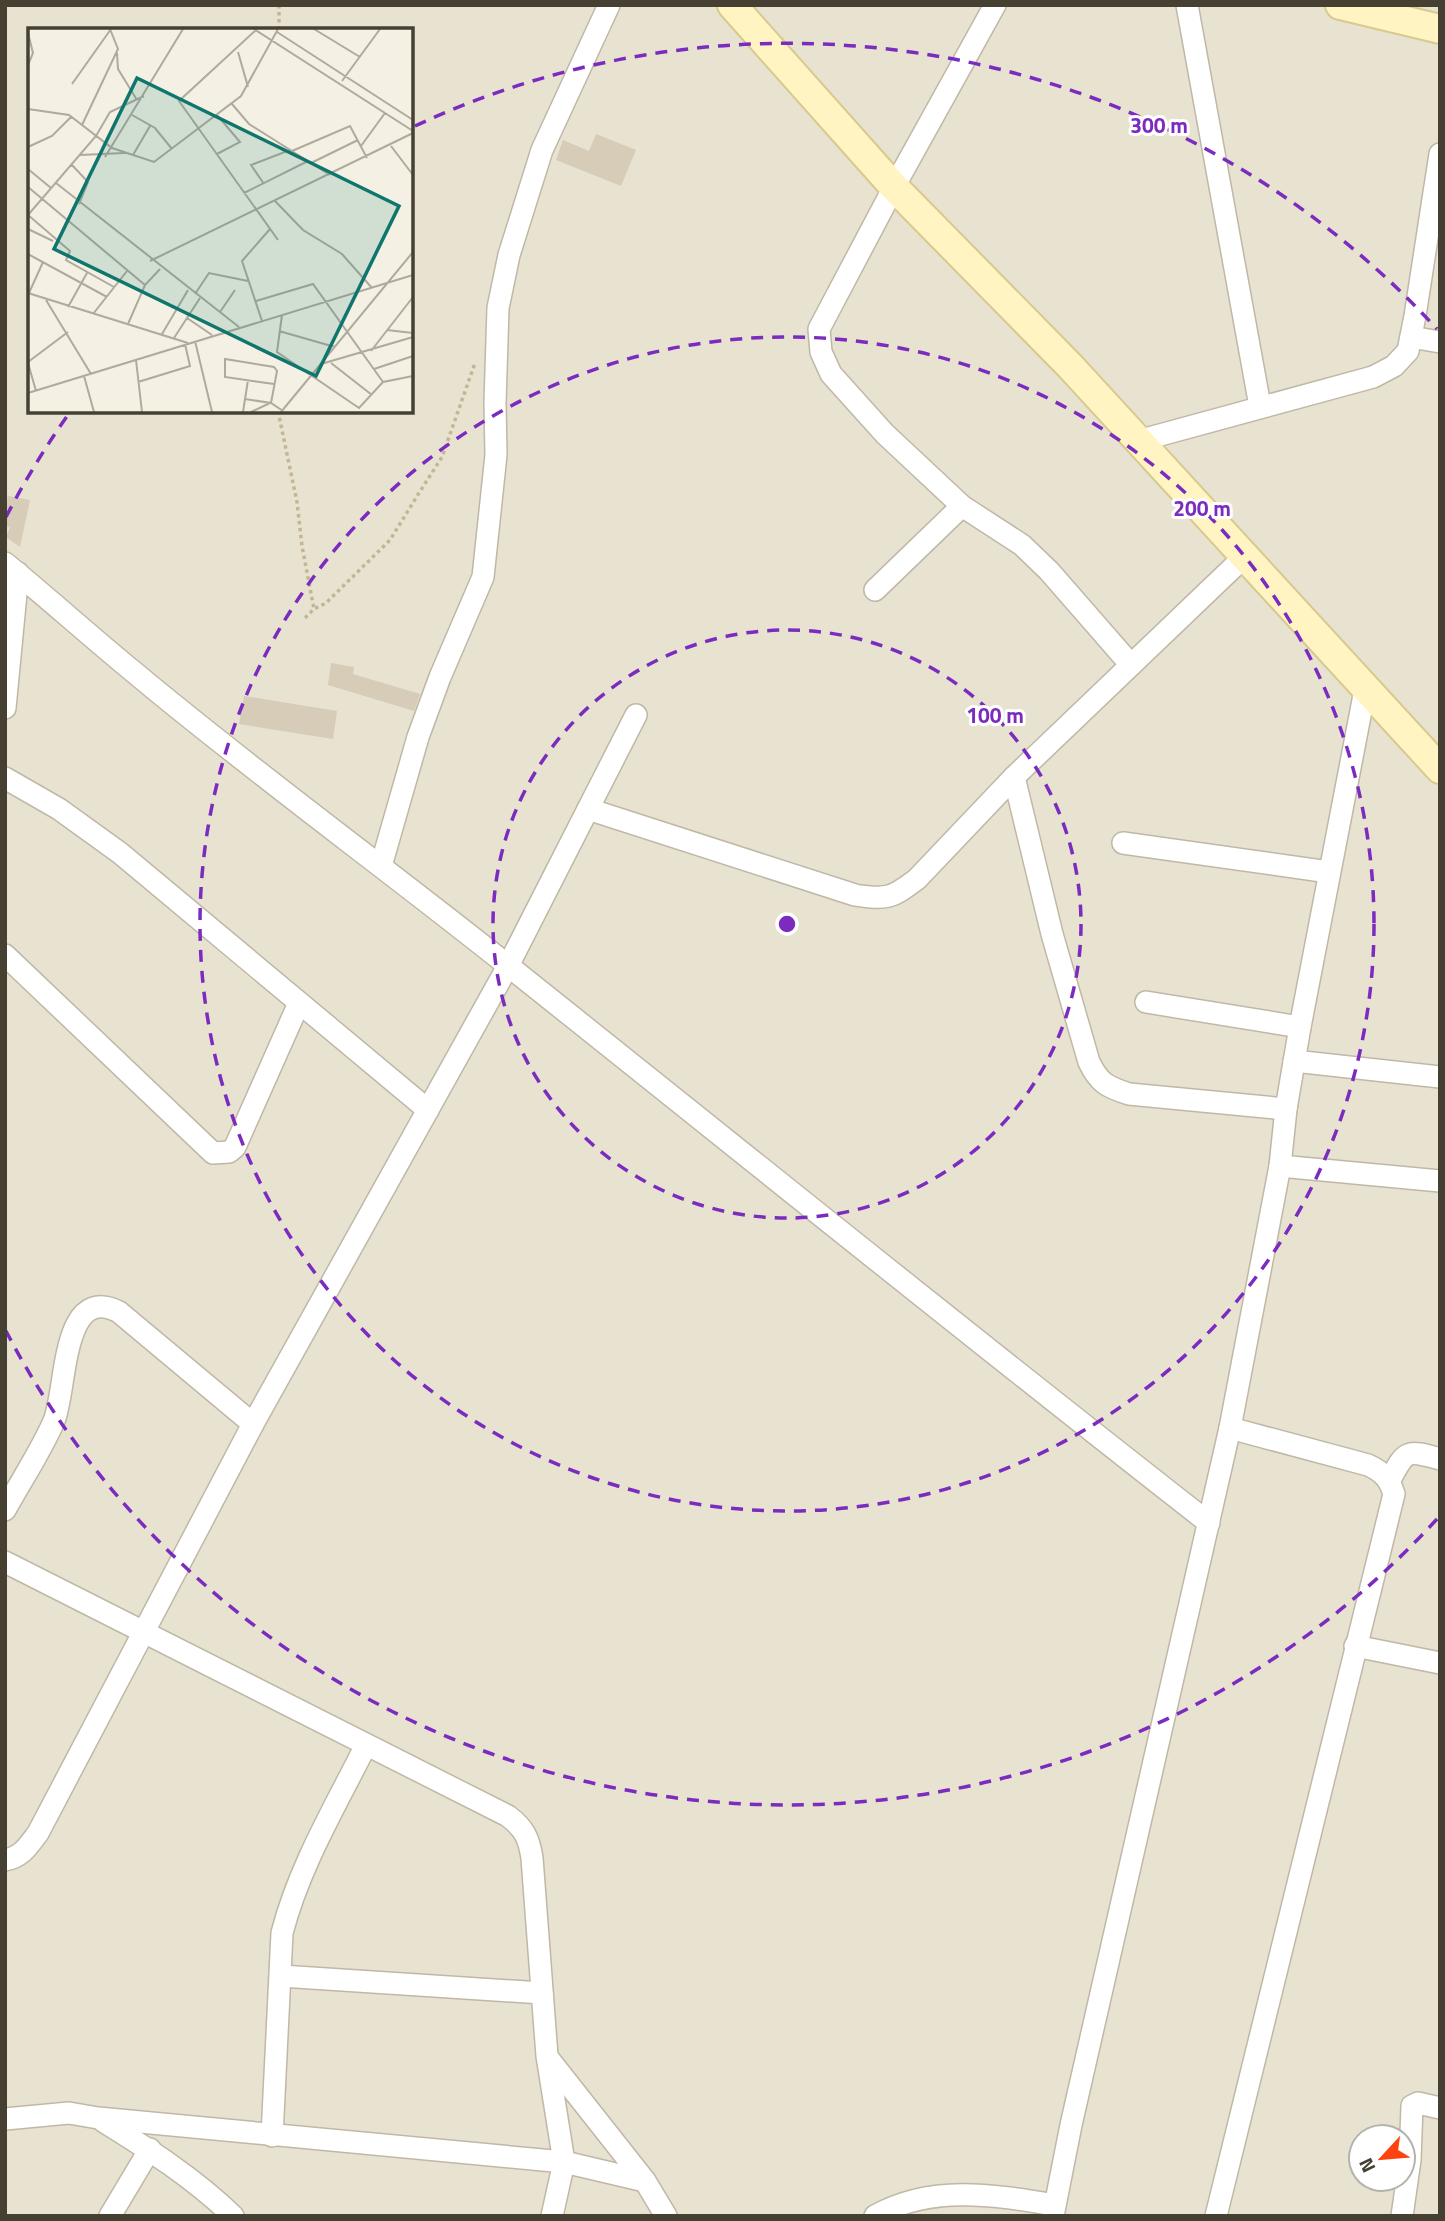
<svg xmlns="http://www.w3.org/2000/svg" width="1445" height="2221" font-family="'Titillium Web',sans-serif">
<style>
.residential{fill:#e8e2d1;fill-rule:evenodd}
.building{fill:#d6ccb8}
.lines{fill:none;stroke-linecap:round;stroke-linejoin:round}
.street-casing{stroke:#c0b8a6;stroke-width:24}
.secondary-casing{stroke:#d8c98f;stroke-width:32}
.path{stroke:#c3b695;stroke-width:3.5;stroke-dasharray:3.5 3.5;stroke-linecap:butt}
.street{stroke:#fff;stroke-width:21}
.secondary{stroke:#fff4c2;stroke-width:28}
.ring{fill:none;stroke:#7b2cbf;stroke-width:3.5;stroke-dasharray:12 9}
.inset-road{fill:none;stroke:#aeaa9d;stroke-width:2}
.view{fill:#0f766e;fill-opacity:0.15;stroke:#0f766e;stroke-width:3.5}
.inset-edge{fill:none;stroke:#464033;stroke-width:3.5}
.centre{fill:#7b2cbf;stroke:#fff;stroke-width:3.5}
.ring-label{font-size:21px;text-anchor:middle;font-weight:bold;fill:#7b2cbf;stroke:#fff;stroke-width:6;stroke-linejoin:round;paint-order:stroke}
</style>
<rect width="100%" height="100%" fill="#f4f0e4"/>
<path class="residential" d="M5,5H1440V2216H5ZM30,30H411V411H30ZM1361,2137H1403V2179H1361Z"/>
<g class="building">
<path d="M596,134L636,150L621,186L556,160L563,140L589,151Z"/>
<path d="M8,496L30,500L20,547L6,537L10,527L5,526V501H7Z"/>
<path d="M331,663L354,667L353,674L420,694L414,711L328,685Z"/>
<path d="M244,696L337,711L333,739L239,724Z"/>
</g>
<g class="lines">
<defs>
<g id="street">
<path d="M995,5L894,187L819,329L821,352L831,374L885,434L962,506L1022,545L1049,571L1131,665"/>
<path d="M1187,5L1260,406"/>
<path d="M1411,337L1440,342"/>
<path d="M1138,441L1373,377L1394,366L1408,351L1415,316L1440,154"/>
<path d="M5,563C49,599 91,637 135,673C256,774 383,866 506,964C741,1151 973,1339 1209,1523"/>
<path d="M875,590L962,506"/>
<path d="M5,708L18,573"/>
<path d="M1014,777L1052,934L1089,1062C1099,1083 1107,1087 1129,1094L1286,1109"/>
<path d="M5,778L59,809L120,853L428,1110"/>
<path d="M588,809L855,895C887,900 892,898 917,879L1014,777L1244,557"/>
<path d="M1123,843L1329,872"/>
<path d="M381,866L418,737L440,677L483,577L496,455L495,403L498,308L509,255L542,150L609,5"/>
<path d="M5,955L213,1153L229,1152L235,1147L299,1003"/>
<path d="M1146,1002L1300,1027"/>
<path d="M1294,1061L1440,1077"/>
<path d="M1280,1166L1440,1181"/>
<path d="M1390,1480C1406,1449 1407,1450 1440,1459"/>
<path d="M5,1510C21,1481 41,1451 54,1421C67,1390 61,1282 119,1312L253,1424"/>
<path d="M5,1562L508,1816C524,1828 529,1838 532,1858L547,2056L564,2162L552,2216"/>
<path d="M1355,1646L1440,1663"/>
<path d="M5,1860C22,1857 28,1846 38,1833L253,1424L508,966L636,715"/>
<path d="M281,1976L542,1993"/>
<path d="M548,2058L645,2181L666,2216"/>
<path d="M5,2119L69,2113L98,2118L564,2162L645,2181"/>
<path d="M103,2121C148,2149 194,2178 233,2216"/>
<path d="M272,2136L282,1933C299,1867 335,1807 366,1745"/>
<path d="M110,2216L150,2149"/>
<path d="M875,2216C932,2184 994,2195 1055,2205"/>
<path d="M1053,2216L1071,2125L1230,1428L1280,1166L1286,1109L1300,1027L1365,690"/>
<path d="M1216,2216L1394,1494C1389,1478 1383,1472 1368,1465L1230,1428"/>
<path d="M1402,2216L1410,2160L1412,2106L1418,2103L1440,2108"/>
</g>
<g id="secondary">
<path d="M732,5L894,187L1070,366L1440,769"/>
<path d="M1340,5L1440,29"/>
</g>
</defs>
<use href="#street" class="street-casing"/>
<use href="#secondary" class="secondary-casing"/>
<g class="path">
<path d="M279,5V30"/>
<path d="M278,411L297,502L302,546L314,609"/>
<path d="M305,618L314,609L326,603L390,540L419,493L442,457L475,363"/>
</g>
<use href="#street" class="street"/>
<use href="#secondary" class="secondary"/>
</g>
<g class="ring">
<circle cx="787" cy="924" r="294"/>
<circle cx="787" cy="924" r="587"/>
<path d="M1437 1519A881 881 0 0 1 6 1331M6 517A881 881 0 0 1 70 412M415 126A881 881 0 0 1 1437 329"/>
</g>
<g transform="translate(28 28)">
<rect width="385" height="385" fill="#f4f0e4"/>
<path class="inset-road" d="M226,1L385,103M286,1L332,29M228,2L151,73L250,212M249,4L385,92M0,5L5,25L0,37M210,24L220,59M89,25L90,41L109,72M314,53L352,1M44,56L83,1M204,76L221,96L302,147M0,81L41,87L84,120L126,134L213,68L250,1M104,87L127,100L144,121M54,97L90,21L82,1M333,118L357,85M363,118L385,147M0,119L24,108L43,89M264,123L322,98L339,130M189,126L212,114L189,87M52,127L96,125M105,127L122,98M77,129L155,1M283,135L330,112M43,136L60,154L51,176M0,141L23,160M28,155L211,299M236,156L223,137L262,122M0,159L117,257M216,165L280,133M247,173L275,202L314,226L344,260M0,201L25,213M0,226L79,269M122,233L385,105M86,259L38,232L42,223L0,187L68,108L82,84L116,68M0,265L160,315M1,265L15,234M167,266L181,245L220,253M18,272L63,346M228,273L285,256L355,354M40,279L59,245M192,284L207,262M65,286L99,243M254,287L249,324L331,380L355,354L385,348M159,290L184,307M234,293L214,233L242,201M100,296L117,257L132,241M359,302L385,305M251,303L307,319M134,306L160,262M146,310L172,270M167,313L184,384M343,323L385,269M108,332L114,384M0,334L40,304M0,335L8,363M303,335L344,367M293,336L385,309M346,341L385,328M56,348L66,384M110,354L162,338L157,316M0,365L385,247M217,371L243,375L255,383M243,375L249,343L246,339L197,331V349L246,356M215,384L220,352M223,384L242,375M253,384L385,224"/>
<path class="view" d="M109,50L371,178L288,348L26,221Z"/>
<rect width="385" height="385" class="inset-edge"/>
</g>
<circle cx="787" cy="924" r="10" class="centre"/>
<g class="ring-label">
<text x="1159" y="133">300 m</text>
<text x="1202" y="516">200 m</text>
<text x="995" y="723">100 m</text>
</g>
<rect width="1445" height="2221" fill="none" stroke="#464033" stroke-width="14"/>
<g transform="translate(1382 2158) rotate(244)"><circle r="33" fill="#ffffff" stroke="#b5b3ad" stroke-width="2"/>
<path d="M0-5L12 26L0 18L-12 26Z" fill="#ff430f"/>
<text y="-10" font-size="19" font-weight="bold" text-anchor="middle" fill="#464033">N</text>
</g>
</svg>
